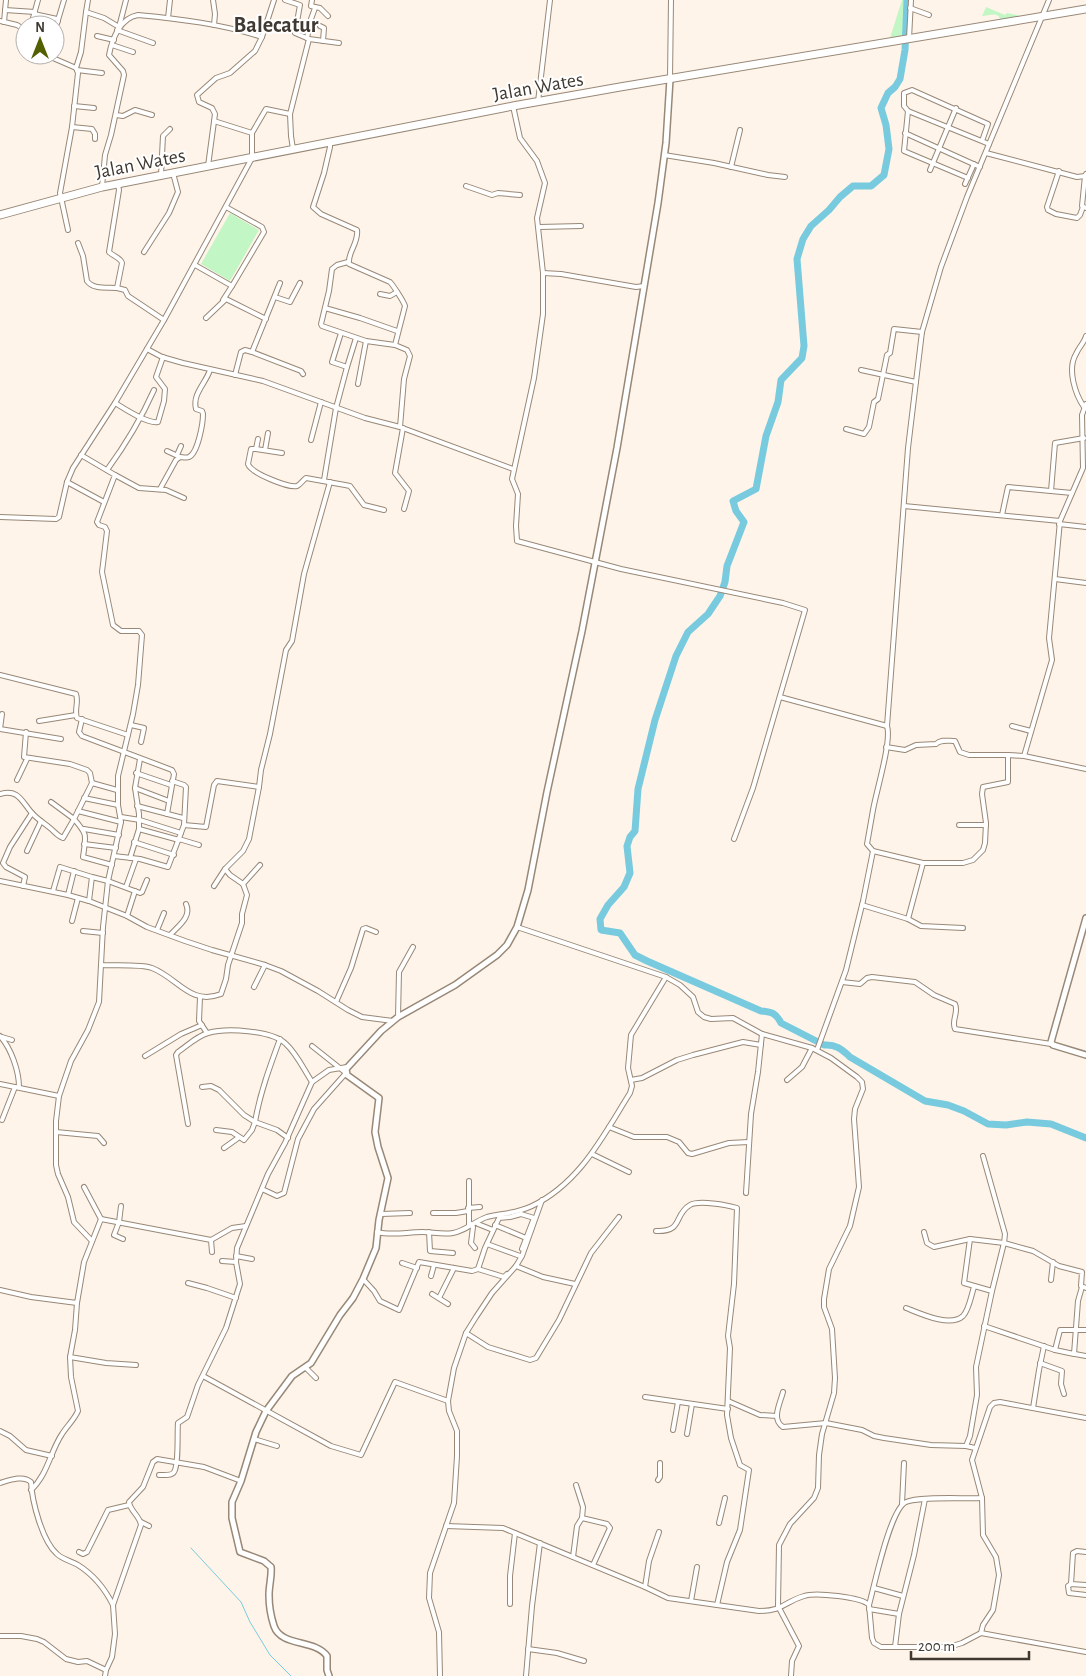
<svg xmlns="http://www.w3.org/2000/svg" width="1086" height="1676" font-family="'Alegreya Sans',sans-serif">
<style>
.green{fill:#c3f6c5}
.lines{fill:none;stroke-linecap:round;stroke-linejoin:round}
.stream{stroke:#78cbde;stroke-width:1}
.river{stroke:#78cbde;stroke-width:7}
.street-casing{stroke:#988877;stroke-width:6}
.secondary-casing{stroke:#988877;stroke-width:8}
.highway-casing{stroke:#988877;stroke-width:9}
.street{stroke:#fff;stroke-width:4}
.secondary{stroke:#fff;stroke-width:5}
.highway{stroke:#fff;stroke-width:7}
.labels{text-anchor:middle;stroke-width:4;stroke-linejoin:round;paint-order:stroke}
.street-label{font-size:20px;fill:#3f3931;stroke:#fff}
.quarter-label{font-size:22px;font-weight:bold;fill:#3f3931;stroke:#fff}
</style>
<rect width="100%" height="100%" fill="#fff4e9"/>
<g class="green">
<path d="M902,0H906L904,35L890,38Z"/>
<path d="M986,7L1005,15L1007,13L1022,16L1001,20C997,11 990,16 982,16Z"/>
<path d="M230,213L259,230L230,281L201,264Z"/>
</g>
<g class="lines">
<path class="stream" d="M191,1548L241,1602L250,1622L270,1655L291,1676"/>
<path class="river" d="M907,0L905,50L900,79L895,87L888,93L881,108L886,125L889,149L884,175L871,186H853L840,197L829,210L811,226L803,239L797,259L804,346L802,358L781,380L778,402L766,436L756,489L733,501L736,511L744,522L727,566L725,582L720,596L708,614L688,632L676,656L655,720L638,789L635,831L630,837L627,846L630,873L624,887L608,905L600,919L601,930L620,933L635,955L647,961L761,1011C772,1012 776,1013 781,1023L824,1045C835,1044 842,1049 850,1057L925,1101L948,1105L964,1111L988,1124L1006,1125L1027,1122L1051,1124L1086,1138"/>
<defs>
<g id="street">
<path d="M88,0L86,12L104,18L119,27L126,0"/>
<path d="M213,0L215,14L214,25"/>
<path d="M285,0L300,5L295,33L309,39L339,43"/>
<path d="M315,7L320,8L328,16"/>
<path d="M910,8L929,15"/>
<path d="M5,10L35,12"/>
<path d="M34,14L57,19L58,21L55,28"/>
<path d="M168,18L170,0"/>
<path d="M58,20L64,0"/>
<path d="M0,21L17,25L25,30"/>
<path d="M4,22L6,0"/>
<path d="M31,25L38,0"/>
<path d="M320,26L324,28L323,41"/>
<path d="M117,30L153,43"/>
<path d="M97,36L114,40"/>
<path d="M307,38L311,19L315,8V7L311,6L312,0"/>
<path d="M909,39L911,0"/>
<path d="M112,45L133,52"/>
<path d="M46,55L76,68"/>
<path d="M77,70L102,73"/>
<path d="M670,79L671,0"/>
<path d="M538,102L550,0"/>
<path d="M74,106L94,108"/>
<path d="M513,106L520,138L537,161L545,183L537,218L543,273V314L534,378L512,479L518,494L516,526L517,541L621,569L783,603L805,610L753,788L734,839"/>
<path d="M908,111L904,151L968,178"/>
<path d="M116,115L123,116L135,110L152,115"/>
<path d="M72,127L92,129L95,134V139"/>
<path d="M252,133L266,109L290,114"/>
<path d="M905,133L980,167"/>
<path d="M982,141L988,124L912,90L904,93V106L908,111C935,122 962,133 989,144"/>
<path d="M330,142V147L324,173L313,207L321,214L357,230C359,243 347,253 349,264L390,282C393,285 404,302 405,306L395,345L407,350L410,356L404,379L400,427"/>
<path d="M293,149L291,136L290,114L309,39"/>
<path d="M986,153L1077,177L1085,176L1086,174"/>
<path d="M664,155L714,163L768,175L785,177"/>
<path d="M208,166L215,114L212,108L199,102L197,95L216,78L230,73L255,51L262,37L274,0"/>
<path d="M731,167L740,130"/>
<path d="M930,170L956,108"/>
<path d="M1059,171L1047,207L1048,210L1056,214L1077,218L1080,215L1083,207"/>
<path d="M161,175L163,136L170,129"/>
<path d="M1085,176L1082,206L1086,208"/>
<path d="M118,184L119,190L109,252C113,256 121,258 122,263L117,288L125,290L128,296L164,320"/>
<path d="M965,184L974,164"/>
<path d="M466,186L492,195L498,193L520,195"/>
<path d="M102,187L105,155L111,135L124,75L123,71L109,55C112,39 120,18 138,15C180,19 222,24 262,37"/>
<path d="M539,227L581,226"/>
<path d="M68,230L60,193L72,127L78,73L76,68L81,52L86,12"/>
<path d="M78,243L83,256L87,281C94,290 107,287 117,288"/>
<path d="M144,252L169,213L178,192L173,173"/>
<path d="M348,262L337,265L332,269L329,291L321,324L322,326L366,341L395,345"/>
<path d="M195,265L232,286L264,232L262,227L226,207"/>
<path d="M543,273L561,274L636,287L644,286"/>
<path d="M380,294L390,296L397,292"/>
<path d="M275,297L290,302L300,283"/>
<path d="M223,300L232,286"/>
<path d="M325,308L360,318L397,331"/>
<path d="M206,318L226,299L266,319"/>
<path d="M147,349L162,357L183,363L263,381L365,418L400,427L513,469"/>
<path d="M252,352L301,371L303,374"/>
<path d="M347,367L356,338"/>
<path d="M861,370L916,382"/>
<path d="M235,375L241,352L245,350L252,352L280,283"/>
<path d="M358,384L366,341"/>
<path d="M115,403C125,409 147,424 158,422L164,401L165,389L156,377L163,357"/>
<path d="M1086,404L1082,415L1083,468L1060,521L1049,638L1052,660L1024,756L1086,769"/>
<path d="M1084,407C1075,394 1067,369 1076,354C1079,347 1084,343 1086,336"/>
<path d="M403,428L395,473L409,491L404,509"/>
<path d="M846,429L864,434L869,427L874,402L878,399L887,355L890,353L894,329L922,332"/>
<path d="M258,439L256,449H251L248,464C251,473 288,488 297,486C301,484 303,480 306,478L345,485L350,486L364,505L384,510"/>
<path d="M311,440L321,402"/>
<path d="M256,449L282,453"/>
<path d="M265,450L268,433"/>
<path d="M167,451L180,457"/>
<path d="M177,455L181,446"/>
<path d="M107,470C126,444 141,419 154,390"/>
<path d="M115,475L139,488L166,490L184,498"/>
<path d="M324,480L336,408L347,367L332,362L341,333"/>
<path d="M67,482L104,502"/>
<path d="M160,489L176,460L180,457C182,457 187,458 189,457C198,453 203,423 203,414L202,411L196,409C192,394 206,383 210,370"/>
<path d="M1051,491L1055,443L1084,438"/>
<path d="M904,506L1060,521"/>
<path d="M1002,515L1008,487L1072,493"/>
<path d="M0,517L56,519L59,517L67,482L73,468L115,403L164,320L252,158V133L214,121"/>
<path d="M1059,524L1086,527"/>
<path d="M1055,579L1086,583"/>
<path d="M0,675L76,694C79,702 74,710 77,718L128,735"/>
<path d="M780,697L887,726"/>
<path d="M82,719L79,732L82,736L172,770L174,774L167,814"/>
<path d="M39,721L76,715"/>
<path d="M131,725L144,728L141,742"/>
<path d="M1012,726L1031,731"/>
<path d="M0,729L61,739"/>
<path d="M0,729L2,714"/>
<path d="M26,732L24,757L70,764L87,770L90,773L92,783L74,819C88,835 86,835 83,857L112,865"/>
<path d="M886,747L905,750L916,745L936,744C941,739 948,741 955,741L960,752L969,755H1008"/>
<path d="M1024,756L1008,755V782L983,787L982,794L986,823L985,843L983,850L973,860L963,863H923L873,851L867,844C869,833 871,821 873,810C876,792 892,741 887,726L908,448L922,332L941,267L967,197L1049,0"/>
<path d="M136,773L171,785"/>
<path d="M17,780L27,759"/>
<path d="M92,783L117,790"/>
<path d="M135,788L169,801"/>
<path d="M0,794C18,789 21,800 31,812C37,819 44,823 50,828C55,832 57,836 63,838L74,819L51,802"/>
<path d="M84,798L118,805"/>
<path d="M137,806L183,818"/>
<path d="M78,811L121,822"/>
<path d="M121,817L140,820L181,833"/>
<path d="M184,825L206,827L214,785L217,781L259,787L261,770L270,734L286,650L292,641L304,574L330,482"/>
<path d="M959,825H986"/>
<path d="M84,829L119,835"/>
<path d="M139,829L179,840"/>
<path d="M179,839L199,845"/>
<path d="M134,842L174,855"/>
<path d="M84,844L116,848"/>
<path d="M27,851L41,821"/>
<path d="M114,856L140,859L168,867L184,825L186,787L184,785L172,781"/>
<path d="M130,858L139,829V814L135,788L140,759"/>
<path d="M0,881L68,895L89,901L127,916L147,927L185,941L212,950L265,965L281,971L318,991L348,1010L362,1017L393,1021"/>
<path d="M243,884L260,865"/>
<path d="M23,886L25,877L6,867L3,863L10,847L32,813"/>
<path d="M214,886L225,869"/>
<path d="M126,887L136,859"/>
<path d="M53,891L60,867L92,877L108,881L140,893L142,892L147,880"/>
<path d="M68,895L74,871"/>
<path d="M89,901L92,877"/>
<path d="M862,905L908,919L921,926L963,928"/>
<path d="M127,916L135,891"/>
<path d="M908,919L923,863"/>
<path d="M72,921L78,898"/>
<path d="M517,927L666,977L680,985L693,997L698,1012L704,1017L711,1019L733,1018L762,1034L812,1048L831,1058L857,1077L862,1082L863,1089L855,1109L854,1119L859,1187L850,1226L829,1269L824,1299V1307L832,1329L835,1378L834,1393L822,1434L819,1455L818,1488L814,1498L790,1524L779,1545L778,1606L799,1646L792,1661L791,1676"/>
<path d="M157,930L164,913"/>
<path d="M83,931L103,933"/>
<path d="M170,935C178,926 192,917 186,904"/>
<path d="M102,965C115,966 141,964 152,968C178,978 190,1006 221,994L226,979L228,965L242,923V914L247,895L243,884L230,875L225,869L243,851L249,839L259,787"/>
<path d="M842,982L860,984L867,978L872,977L915,982L934,995L955,1004C959,1013 951,1020 955,1029L1051,1044"/>
<path d="M254,987L265,965"/>
<path d="M200,997L199,1021L207,1033"/>
<path d="M336,1002L351,968L363,929L366,928L376,932"/>
<path d="M398,1017L399,972L413,947"/>
<path d="M0,1036C11,1048 19,1071 19,1087"/>
<path d="M2,1037L12,1040"/>
<path d="M280,1039C270,1066 260,1093 255,1122L277,1130L288,1138"/>
<path d="M817,1050L846,970L863,901L873,851"/>
<path d="M145,1056L181,1034L202,1025"/>
<path d="M631,1080L642,1078L677,1060L693,1055L743,1042L761,1045"/>
<path d="M787,1080L802,1067L812,1048"/>
<path d="M0,1084L59,1096L71,1061L88,1030L99,1002L103,927L108,881L121,822L118,805V776L133,714L138,685L142,635L139,631H121L113,625L102,572L107,531L105,527L99,525L97,522L115,475L81,455"/>
<path d="M202,1087L211,1086L219,1090L244,1115L255,1122L252,1130L244,1140L232,1132L216,1130"/>
<path d="M59,1096L56,1121V1165L58,1174L68,1197L74,1222L92,1241"/>
<path d="M2,1120L15,1087"/>
<path d="M188,1124L176,1055L178,1052C187,1046 197,1036 208,1033C226,1028 272,1030 286,1044C297,1054 304,1070 312,1082"/>
<path d="M609,1127L634,1137H667L679,1142L688,1153L692,1154L729,1143L749,1142"/>
<path d="M56,1132L98,1136L104,1143"/>
<path d="M224,1148L238,1138"/>
<path d="M592,1154L629,1172"/>
<path d="M84,1187L101,1219"/>
<path d="M262,1189L277,1196L284,1193L298,1139L314,1109L346,1073L312,1046"/>
<path d="M746,1193L751,1114L758,1072L762,1034"/>
<path d="M121,1206L119,1222L114,1235L123,1239"/>
<path d="M468,1208L480,1207"/>
<path d="M433,1213H456L468,1211"/>
<path d="M381,1214L410,1213"/>
<path d="M471,1224L473,1227L471,1243L475,1248"/>
<path d="M478,1224L493,1230"/>
<path d="M469,1225V1181"/>
<path d="M495,1225L526,1238"/>
<path d="M656,1231C684,1232 673,1215 690,1205C699,1200 727,1205 737,1208L734,1284L728,1336L730,1348L727,1415L731,1438L740,1465L749,1470L740,1530L727,1562L717,1605"/>
<path d="M377,1232C392,1236 407,1232 422,1232C432,1232 443,1235 453,1233C465,1231 475,1221 487,1217C503,1213 515,1214 532,1206C580,1183 603,1136 630,1093L632,1086L628,1068L631,1035L666,977"/>
<path d="M429,1232L430,1251L453,1253"/>
<path d="M924,1232L927,1243L934,1247L970,1239L1004,1243L1033,1251L1059,1266L1082,1272L1081,1286L1086,1288"/>
<path d="M970,1239L964,1283L992,1291"/>
<path d="M211,1240L232,1228L246,1226"/>
<path d="M487,1244L520,1256"/>
<path d="M236,1256L252,1259"/>
<path d="M222,1261L236,1262"/>
<path d="M402,1263L417,1268"/>
<path d="M516,1266L543,1277L575,1284"/>
<path d="M478,1269L485,1248L499,1218L510,1217L521,1214L534,1218L522,1249"/>
<path d="M431,1276L434,1265"/>
<path d="M363,1279L374,1291L380,1301L399,1310L419,1262L472,1271L478,1269L504,1277L507,1274"/>
<path d="M1051,1280L1053,1262"/>
<path d="M188,1283L207,1288L236,1298"/>
<path d="M0,1290L31,1297L77,1303L84,1262L101,1219L211,1240L212,1252"/>
<path d="M432,1294L448,1304"/>
<path d="M439,1298L454,1268"/>
<path d="M77,1303L75,1330L70,1357L106,1363L136,1365"/>
<path d="M906,1308C919,1313 950,1328 963,1316C969,1310 971,1296 974,1287"/>
<path d="M984,1326L1055,1350L1074,1354L1078,1301L1082,1287"/>
<path d="M466,1333L488,1347L530,1360L536,1358L559,1320L591,1253L619,1217"/>
<path d="M1055,1350L1060,1330H1086"/>
<path d="M1075,1354L1086,1356"/>
<path d="M1040,1363L1062,1371L1061,1384L1064,1394"/>
<path d="M306,1368L316,1378"/>
<path d="M203,1376L331,1446L361,1455L395,1382L448,1401"/>
<path d="M783,1392C780,1404 771,1419 783,1427L826,1423L862,1430L874,1436L884,1438L931,1445L966,1446L975,1448"/>
<path d="M645,1397L728,1409"/>
<path d="M728,1401L760,1415L777,1416"/>
<path d="M1033,1408L1039,1370L1044,1346"/>
<path d="M673,1430L678,1402"/>
<path d="M0,1431L10,1436L26,1450L52,1456"/>
<path d="M687,1434L692,1404"/>
<path d="M254,1439L277,1446"/>
<path d="M966,1446L970,1436L977,1395L976,1367L992,1291L1004,1243L1005,1234L983,1156"/>
<path d="M159,1475C163,1475 172,1476 174,1472C179,1465 177,1433 178,1423L187,1417L198,1385L226,1328L240,1284L236,1262L237,1248L268,1174L285,1143L312,1082L329,1070L347,1067"/>
<path d="M658,1480L660,1477V1463"/>
<path d="M0,1483C10,1480 23,1475 31,1482C32,1501 42,1541 57,1554C62,1559 71,1561 78,1565C94,1575 105,1589 113,1605"/>
<path d="M31,1490C48,1474 50,1452 62,1434C67,1426 74,1420 78,1411L71,1377L70,1357"/>
<path d="M902,1504L904,1463"/>
<path d="M582,1518L607,1524L610,1528L593,1565"/>
<path d="M141,1522L149,1526"/>
<path d="M719,1523L725,1498"/>
<path d="M446,1526L503,1528L645,1587L668,1598L759,1611C783,1611 784,1602 804,1596C815,1592 862,1597 869,1605L872,1638L874,1643L881,1647H949L962,1643L981,1633L1086,1652"/>
<path d="M79,1552L83,1554L87,1552L108,1510L129,1505"/>
<path d="M573,1557L577,1526L582,1518L583,1507L576,1485"/>
<path d="M1071,1584L1073,1553L1077,1551L1086,1552"/>
<path d="M1086,1585L1071,1584L1068,1586L1069,1593L1086,1595"/>
<path d="M645,1587L649,1561L659,1532"/>
<path d="M874,1588L903,1596"/>
<path d="M691,1601L697,1567"/>
<path d="M510,1604V1576L515,1533"/>
<path d="M869,1605C874,1587 890,1509 906,1502C919,1496 965,1499 982,1498"/>
<path d="M869,1609L899,1614"/>
<path d="M981,1633L983,1625L993,1610L999,1575L996,1557L983,1535L982,1498L972,1460L990,1407L994,1403L1000,1402L1086,1418"/>
<path d="M0,1636H21L37,1639L44,1642L66,1659L78,1662L87,1661L106,1670"/>
<path d="M895,1647L899,1614L914,1555L925,1499"/>
<path d="M528,1649L557,1653L584,1661"/>
<path d="M105,1676L106,1670L112,1657L115,1634L113,1605L141,1525C140,1516 130,1511 129,1502L143,1487L153,1462L157,1459L204,1467L241,1481"/>
<path d="M440,1676L439,1632L429,1598L430,1573L454,1503L457,1456V1431L449,1411L448,1401L454,1368L466,1333L476,1317L492,1293L516,1266L522,1256L542,1200"/>
<path d="M526,1676L532,1606L540,1543"/>
</g>
<g id="secondary">
<path d="M1086,918L1051,1042L1053,1045L1086,1055"/>
<path d="M329,1676L327,1670V1656C315,1639 281,1647 274,1626C271,1617 269,1604 269,1595C269,1585 272,1576 271,1567L264,1561L240,1552L232,1518V1502L241,1481L256,1432L266,1411L292,1376L311,1363L340,1315L353,1298L363,1279L376,1248L379,1220L388,1178L378,1147L375,1132L379,1098L347,1075L346,1069L381,1031L398,1017L455,985L497,955L507,945L517,927L528,890L547,792L582,631L617,448L658,203L666,143L670,79"/>
</g>
<path id="highway" d="M0,215L102,187L513,106L620,87L1086,9"/>
</defs>
<use href="#street" class="street-casing"/>
<use href="#secondary" class="secondary-casing"/>
<use href="#highway" class="highway-casing"/>
<use href="#street" class="street"/>
<use href="#secondary" class="secondary"/>
<use href="#highway" class="highway"/>
</g>
<g class="labels">
<g class="street-label">
<text transform="translate(538 86) rotate(-10)" y="7">Jalan Wates</text>
<text transform="translate(140 163) rotate(-11)" y="7">Jalan Wates</text>
</g>
<g class="quarter-label">
<text x="276" y="32">Balecatur</text>
</g>
</g>
<g transform="translate(40 40)"><circle r="24" fill="#ffffff" stroke="#b2b0ad"/>
<path d="M0-4L9 19L0 12L-9 19Z" fill="#536000"/>
<text y="-8" font-size="14" font-weight="bold" text-anchor="middle" fill="#3f3931">N</text>
</g>
<path d="M911 1651v8h118v-8" fill="none" stroke="#3f3931" stroke-width="2.5"/>
<text x="918" y="1651" font-size="15" fill="#3f3931" stroke="#ffffff" stroke-width="4" paint-order="stroke">200 m</text>
</svg>
